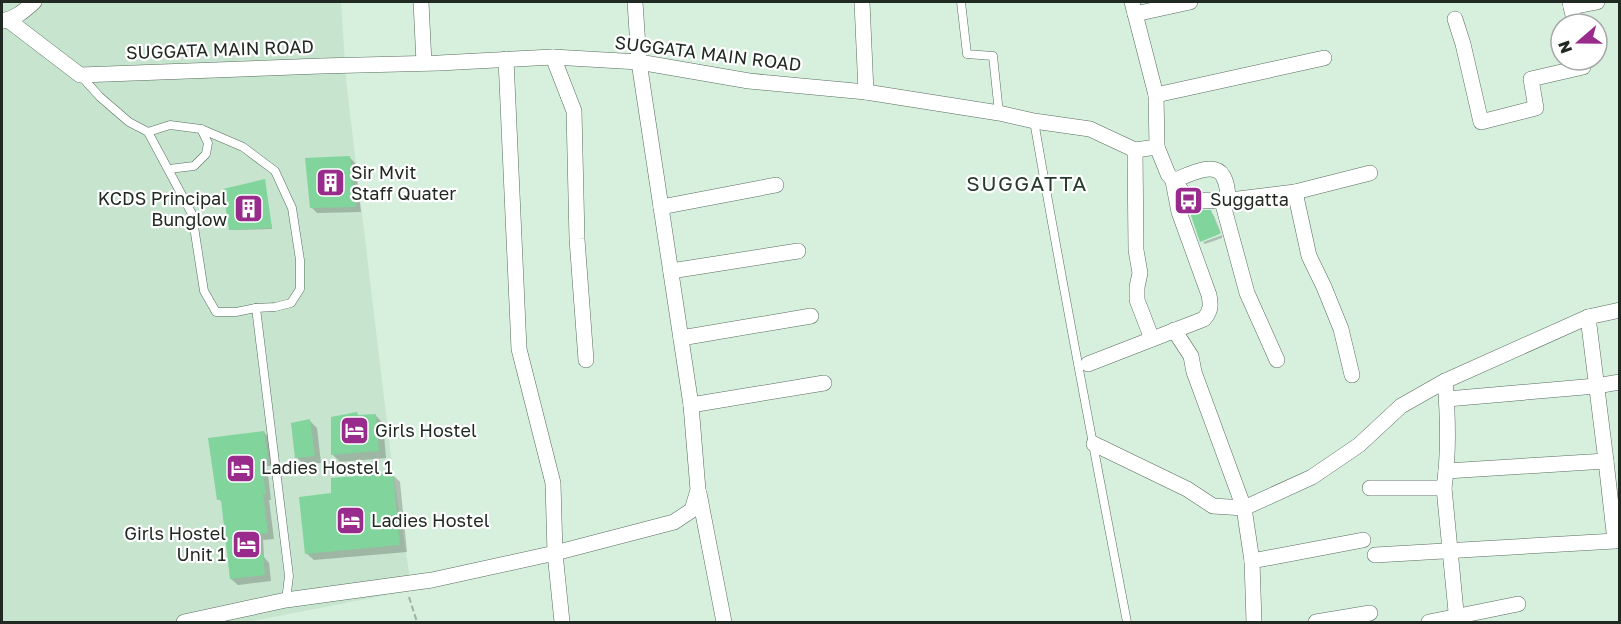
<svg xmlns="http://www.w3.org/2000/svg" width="1621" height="624" font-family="'Golos Text',sans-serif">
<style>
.built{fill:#c6e4ce}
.shadow{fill:#0003}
.building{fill:#81d49b}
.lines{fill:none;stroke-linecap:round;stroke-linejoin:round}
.service-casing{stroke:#576d5d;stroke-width:9}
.minor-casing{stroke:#576d5d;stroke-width:16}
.path{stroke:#9eb2a3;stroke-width:2;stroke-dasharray:6 3;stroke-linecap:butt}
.service{stroke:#fff;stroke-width:8}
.minor{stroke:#fff;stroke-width:15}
.labels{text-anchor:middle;stroke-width:4.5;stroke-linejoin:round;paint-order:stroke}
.street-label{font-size:18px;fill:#202922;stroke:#fff}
.poi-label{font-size:18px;fill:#202922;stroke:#fff;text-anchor:start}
.quarter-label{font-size:21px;letter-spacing:1.5px;fill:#283c2d;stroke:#fff}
</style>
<rect width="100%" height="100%" fill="#d7efdd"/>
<path class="built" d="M2,2H341L346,80L393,473L412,590L248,622H2Z"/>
<g class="shadow">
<path d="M349,157L355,163L361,212L317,213L311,207Z"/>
<path d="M264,181L272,229L232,230L230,229Z"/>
<path d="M1211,212L1214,216L1221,233L1201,240Z"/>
<path d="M1222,235V238L1205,244L1203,242Z"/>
<path d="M357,414L360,417L376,416L383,423L386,458L340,462L332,454Z"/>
<path d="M310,421L317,428L321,463L304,464L296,457Z"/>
<path d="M264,432L270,439L274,466H267L271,500H269L274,539L263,540L264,557L269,563L271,581L238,585L231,579L223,504L219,499Z"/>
<path d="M392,474L400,482L407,552L314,560L306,553L332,494Z"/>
</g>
<g class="building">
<path d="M350,156L356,207L310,208L305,158Z"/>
<path d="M265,179L272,228L229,230L223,189Z"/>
<path d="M1198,210H1211L1220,234L1200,242L1190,213Z"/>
<path d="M357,412L358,415L376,414L379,451L331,455V417Z"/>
<path d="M310,419L315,456L295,458L291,423Z"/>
<path d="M264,431L268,459L261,460L266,494H263L268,533L257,534L259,555L263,554L265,575L230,579L221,500H217L208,438Z"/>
<path d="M393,473L400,545L305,554L299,497L331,493V478Z"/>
</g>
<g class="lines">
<defs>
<g id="service">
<path d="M961,2L967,54L993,56L999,113"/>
<path d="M81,76L100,97L129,122L148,132L192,214L204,291L216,312H236L256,308L289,576L286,600"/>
<path d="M1034,121C1063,288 1095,456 1127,622"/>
<path d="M148,132L170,125L201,129L243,147L275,171L292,208L300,260V289L291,303L275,307L256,308"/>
<path d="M169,169L194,166L206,154L208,143L201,129"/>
</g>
<g id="minor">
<path d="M421,2L424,63"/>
<path d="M862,2L866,92"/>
<path d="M1570,2L1575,24"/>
<path d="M1571,7L1597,2"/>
<path d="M1135,14L1190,2"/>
<path d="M1455,19L1463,44L1481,122L1536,108L1531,79L1583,67L1581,60"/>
<path d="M8,20L80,75L321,66L439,63L553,57L639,62L749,81L866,92L999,113L1034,121L1090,129L1135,150L1157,147L1156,95L1132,2"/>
<path d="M2,21C15,19 24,11 34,2"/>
<path d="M553,57L574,111L577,239L586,360"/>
<path d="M506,59L519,349L553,483L555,553L562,622"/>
<path d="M1156,95L1324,58"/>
<path d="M1157,147L1168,174L1189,200L1222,201L1295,192L1309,256L1324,287L1341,329L1352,375"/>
<path d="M1135,150L1136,250L1140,273L1137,287V300L1152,339"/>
<path d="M1295,192L1370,173"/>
<path d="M1222,201L1247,293L1277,360"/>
<path d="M661,207L776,185"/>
<path d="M671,271L798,251"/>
<path d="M1588,317L1606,461"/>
<path d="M1174,330L1191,356L1194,372L1244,508L1252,561L1254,622"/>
<path d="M681,338L811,316"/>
<path d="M1088,364L1204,319C1211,311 1211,305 1209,295L1179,212L1173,181C1186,176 1214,160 1223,176C1227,183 1228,193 1228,200"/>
<path d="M1445,381C1448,416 1449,454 1444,488L1457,622"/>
<path d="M1447,399L1596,386L1620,382"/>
<path d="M691,405L824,383"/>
<path d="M1094,444L1187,489L1213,506L1244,508L1312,477L1359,445L1401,406L1445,381L1588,317L1620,310"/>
<path d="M1370,488H1444"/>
<path d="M699,493L724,622"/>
<path d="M1375,555L1615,541L1606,461L1446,471"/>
<path d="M1252,561L1363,540"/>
<path d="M184,622L286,600L432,580L555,553L674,522L692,510L698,490L691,405L639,62L635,2"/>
<path d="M1316,622L1370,613"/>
<path d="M1429,622L1518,604"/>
</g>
</defs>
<use href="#service" class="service-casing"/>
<use href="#minor" class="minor-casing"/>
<path class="path" d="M409,597L417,622"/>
<use href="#service" class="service"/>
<use href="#minor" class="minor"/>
</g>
<defs>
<symbol id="building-square" viewBox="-11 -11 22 22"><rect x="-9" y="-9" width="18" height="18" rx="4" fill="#982b8c" stroke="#fff"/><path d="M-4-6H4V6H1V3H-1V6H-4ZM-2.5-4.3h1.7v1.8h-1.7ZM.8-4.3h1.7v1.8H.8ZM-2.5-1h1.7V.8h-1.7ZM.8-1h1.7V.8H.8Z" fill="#fff"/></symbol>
<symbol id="bus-square" viewBox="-11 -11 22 22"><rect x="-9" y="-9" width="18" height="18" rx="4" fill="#982b8c" stroke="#fff"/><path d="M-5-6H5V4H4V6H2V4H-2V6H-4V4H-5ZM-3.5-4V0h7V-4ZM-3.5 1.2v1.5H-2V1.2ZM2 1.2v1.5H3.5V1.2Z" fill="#fff"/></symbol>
<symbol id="hotel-square" viewBox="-11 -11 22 22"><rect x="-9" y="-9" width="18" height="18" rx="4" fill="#982b8c" stroke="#fff"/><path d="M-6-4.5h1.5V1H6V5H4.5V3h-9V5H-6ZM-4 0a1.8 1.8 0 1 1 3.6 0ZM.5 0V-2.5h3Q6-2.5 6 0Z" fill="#fff"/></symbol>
</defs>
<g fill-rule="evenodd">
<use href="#building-square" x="314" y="166" width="33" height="33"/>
<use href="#bus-square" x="1172" y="184" width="33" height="33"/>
<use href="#building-square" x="232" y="192" width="33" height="33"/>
<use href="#hotel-square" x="338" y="414" width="33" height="33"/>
<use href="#hotel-square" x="224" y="452" width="33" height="33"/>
<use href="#hotel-square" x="334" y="504" width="33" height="33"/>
<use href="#hotel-square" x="230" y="528" width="33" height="33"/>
</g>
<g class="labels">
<g class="street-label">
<text transform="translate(220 50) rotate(-2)" y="6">SUGGATA MAIN ROAD</text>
<text transform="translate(708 54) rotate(7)" y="6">SUGGATA MAIN ROAD</text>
</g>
<g class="poi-label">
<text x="351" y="179">Sir Mvit<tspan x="351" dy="21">Staff Quater</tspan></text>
<text x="227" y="205" text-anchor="end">KCDS Principal<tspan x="227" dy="21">Bunglow</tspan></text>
<text x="1210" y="206">Suggatta</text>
<text x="375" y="437">Girls Hostel</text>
<text x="261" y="474">Ladies Hostel 1</text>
<text x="371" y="527">Ladies Hostel</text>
<text x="226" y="540" text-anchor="end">Girls Hostel<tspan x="226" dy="21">Unit 1</tspan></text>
</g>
<g class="quarter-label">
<text x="1027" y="191">SUGGATTA</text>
</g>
</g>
<rect width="1621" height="624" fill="none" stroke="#202922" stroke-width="6"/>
<g transform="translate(1579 42) rotate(250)"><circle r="28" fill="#ffffff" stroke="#a6a9a7" stroke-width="1.5"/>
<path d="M0-4.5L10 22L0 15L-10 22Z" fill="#982b8c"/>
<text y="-9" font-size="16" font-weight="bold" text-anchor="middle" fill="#202922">N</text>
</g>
</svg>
